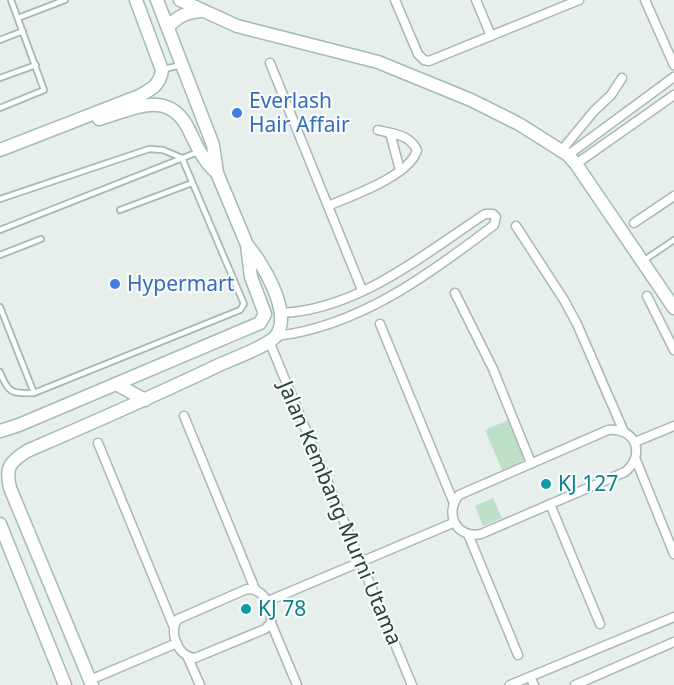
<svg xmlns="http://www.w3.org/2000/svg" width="674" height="685" font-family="'Noto Sans',sans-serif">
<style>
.green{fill:#bfe0c8}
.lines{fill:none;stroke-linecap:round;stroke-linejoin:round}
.lane-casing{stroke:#a8b8b2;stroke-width:8}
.street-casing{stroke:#a8b8b2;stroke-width:11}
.secondary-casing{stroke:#a4bbb3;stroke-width:15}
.lane{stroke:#fff;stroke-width:4.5}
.street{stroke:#fff;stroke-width:8}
.secondary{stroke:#fff;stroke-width:12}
.shop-dot{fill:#3f7fe0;stroke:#f7fbf9;stroke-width:2}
.culture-dot{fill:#0f9aa8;stroke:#f7fbf9;stroke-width:2}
.labels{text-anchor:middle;stroke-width:4.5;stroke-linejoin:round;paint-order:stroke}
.shop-label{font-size:21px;fill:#366cbe;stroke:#f7fbf9;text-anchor:start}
.culture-label{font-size:21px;fill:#0d838f;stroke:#f7fbf9;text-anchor:start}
.street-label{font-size:21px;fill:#24423a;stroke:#f7fbf9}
</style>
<rect width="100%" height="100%" fill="#e6efeb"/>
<g class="green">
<path d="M508,420L526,459L502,470L485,430Z"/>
<path d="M493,498L502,518L483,526L475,506Z"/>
</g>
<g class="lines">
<defs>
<g id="lane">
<path d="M18,18L65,0"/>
<path d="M0,40L23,31"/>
<path d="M164,69L182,65"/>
<path d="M0,78L36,65"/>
<path d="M0,108L44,90L11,0"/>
<path d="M0,199L149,149L163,150L182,158L244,304L240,310L34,393C12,394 8,393 0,372"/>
<path d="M120,210L192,183"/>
<path d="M0,230L198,152"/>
<path d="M0,255L41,239"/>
<path d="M643,261L674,240"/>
<path d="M0,307L34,393"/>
</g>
<g id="street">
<path d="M395,0L418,54L424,60L429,61L579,0"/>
<path d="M476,0L491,36"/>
<path d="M645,0L674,65"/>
<path d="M270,63L362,290"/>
<path d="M390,133L400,170"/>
<path d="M561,151L594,111L611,95L622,78"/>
<path d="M568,155L674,77"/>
<path d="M576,164L674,95"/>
<path d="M328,206C351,196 410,176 417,150C409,134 393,134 378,130"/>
<path d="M634,223L674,196"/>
<path d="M516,226L564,300L577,324L624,432"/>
<path d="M455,293L493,369L531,463"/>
<path d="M647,296L674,350"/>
<path d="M380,324L453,501"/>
<path d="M276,336C358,327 430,274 494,225L496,217L493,214H485C424,254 358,310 281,313"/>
<path d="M269,341L412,685"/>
<path d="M184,416L255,589"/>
<path d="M608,430C636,427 646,455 625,472L481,534C456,539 444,513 459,495Z"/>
<path d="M635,442L674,426"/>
<path d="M98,443L173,625"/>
<path d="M636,460L674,554"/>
<path d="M550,504L600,624"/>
<path d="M468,534L518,655"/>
<path d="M268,601L453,523"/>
<path d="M271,623L265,629L195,658C178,657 168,632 178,619L247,589C265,589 272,606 271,623L297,685"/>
<path d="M188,658L200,685"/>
<path d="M530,677L534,685"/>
<path d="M90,680L177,643"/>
<path d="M510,685L674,617"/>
<path d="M575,685L674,642"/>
</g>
<g id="secondary">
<path d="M180,0L237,26L378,62L471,100L519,124L568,155L576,164L674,308"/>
<path d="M168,27C178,16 187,12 201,11"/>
<path d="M99,119C134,109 169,88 189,130C197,147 203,160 217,173"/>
<path d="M0,150L139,96C152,89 160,85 162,70L136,0"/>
<path d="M116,384L145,400"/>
<path d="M0,431L19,425L260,323L265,314L251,277L247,245L217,173L213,145L157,0"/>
<path d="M0,524L65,685"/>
<path d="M92,685L10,488C5,467 10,462 27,451C92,423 156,395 219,365C232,359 268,346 276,336C293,313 262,262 247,245"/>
</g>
</defs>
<use href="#lane" class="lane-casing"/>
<use href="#street" class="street-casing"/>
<use href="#secondary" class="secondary-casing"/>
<use href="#lane" class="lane"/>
<use href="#street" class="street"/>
<use href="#secondary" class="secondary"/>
</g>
<g class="shop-dot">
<circle cx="237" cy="113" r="6"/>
<circle cx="115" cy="284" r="6"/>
</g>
<g class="culture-dot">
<circle cx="546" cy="484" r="6"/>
<circle cx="246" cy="609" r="6"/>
</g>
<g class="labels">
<g class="shop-label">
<text x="249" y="108">Everlash<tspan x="249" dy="24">Hair Affair</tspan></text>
<text x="127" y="291">Hypermart</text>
</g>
<g class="culture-label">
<text x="558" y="491">KJ 127</text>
<text x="258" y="616">KJ 78</text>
</g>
<g class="street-label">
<text transform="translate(340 513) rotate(67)" y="7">Jalan Kembang Murni Utama</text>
</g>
</g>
</svg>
